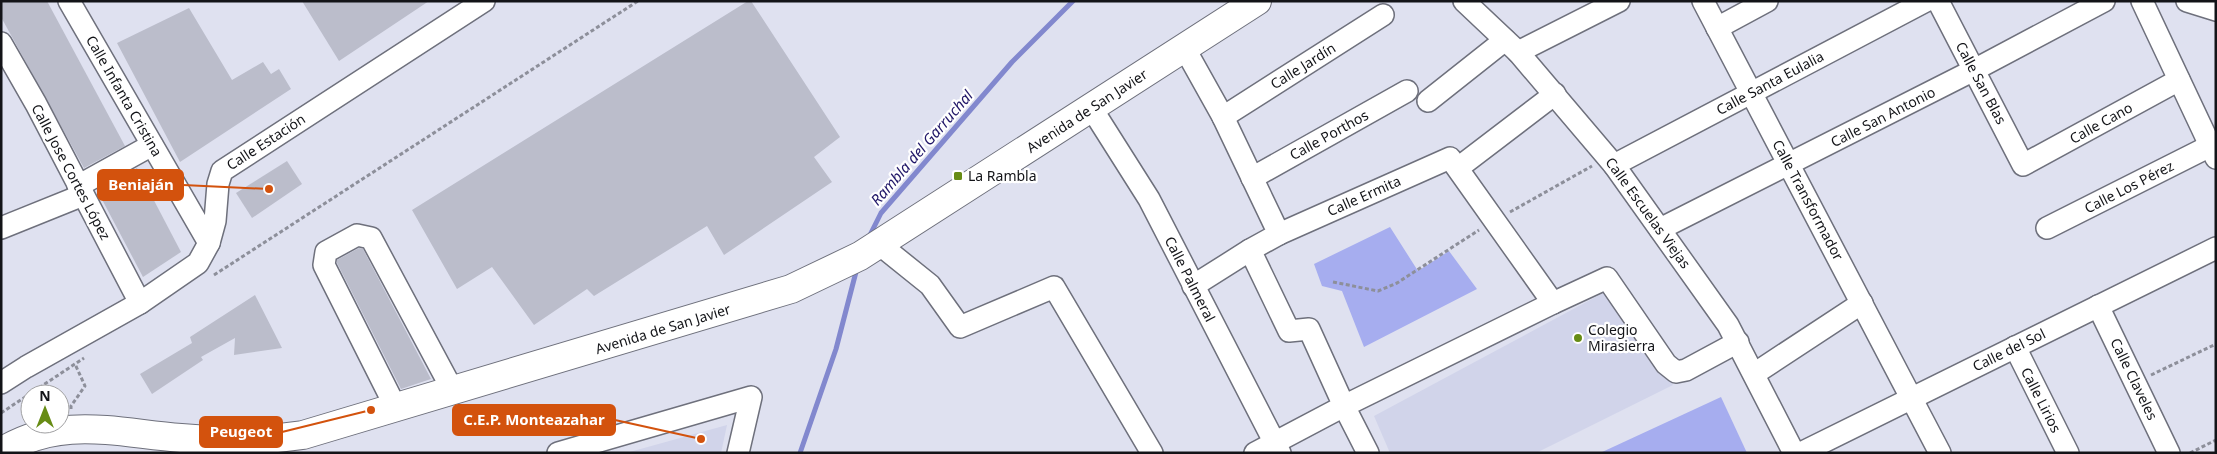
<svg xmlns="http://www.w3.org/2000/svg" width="2217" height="454" font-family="'Noto Sans',sans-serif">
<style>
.built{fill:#d1d4ea}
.green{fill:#a6adef}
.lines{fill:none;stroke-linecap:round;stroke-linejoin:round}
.stream{stroke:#8288ce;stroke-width:5}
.building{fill:#bbbdcb}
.minor-casing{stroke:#6e707c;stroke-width:24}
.major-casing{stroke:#6e707c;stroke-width:30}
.path{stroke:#8d8f9a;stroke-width:3;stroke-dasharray:4 2.5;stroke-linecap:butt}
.minor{stroke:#fff;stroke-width:21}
.major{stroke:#fff;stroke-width:28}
.poi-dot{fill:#678c15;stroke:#fff;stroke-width:2}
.labels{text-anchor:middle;stroke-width:4.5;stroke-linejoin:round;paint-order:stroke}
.street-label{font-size:14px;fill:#131418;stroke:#fff}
.poi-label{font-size:14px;fill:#131418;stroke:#fff;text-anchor:start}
.water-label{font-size:15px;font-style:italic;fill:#211768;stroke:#fff}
.leader{fill:none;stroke:#d3520d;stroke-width:2}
.callout-dot{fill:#d3520d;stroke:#fff;stroke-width:2}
.callout{fill:#d3520d;stroke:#d3520d;stroke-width:2}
.callout-label{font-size:15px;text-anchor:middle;font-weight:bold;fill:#fff}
</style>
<rect width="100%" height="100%" fill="#dfe1f0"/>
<g class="built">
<path d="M1605,292L1673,385L1536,453H1390L1374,416Z"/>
<path d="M727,425L721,453H626Z"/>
</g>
<g class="green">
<path d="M1390,227L1418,271L1449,251L1477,289L1364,347L1342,291L1322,286L1314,264Z"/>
<path d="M1721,397L1747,453H1600Z"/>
</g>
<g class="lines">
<g class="stream">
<path d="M869,237L881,213L1012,62L1073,1"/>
<path d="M800,453L836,349L857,268"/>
</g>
</g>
<g class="building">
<path d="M1,1H47L125,146L84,168L1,17Z"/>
<path d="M302,1H429L339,61Z"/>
<path d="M748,1H751L840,137L814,157L832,182L724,255L707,226L594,296L587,289L534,325L492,267L457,289L412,210Z"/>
<path d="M189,8L232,80L263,62L271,74L279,69L291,89L180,162L117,43Z"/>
<path d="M287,161L302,184L252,218L236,193Z"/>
<path d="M137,168L181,252L143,277L97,190Z"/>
<path d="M359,248L363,249L431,379L401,389L337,263V260Z"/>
<path d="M255,295L282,348L234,355L235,338L201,357L203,360L152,394L140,374L192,343L190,337Z"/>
</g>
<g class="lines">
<defs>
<g id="minor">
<path d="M69,1L209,243"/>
<path d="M1464,1L1518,52L1614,165L1728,325L1794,453"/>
<path d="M1703,1L1940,453"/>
<path d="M1938,1L2023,165L2179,80"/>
<path d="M2142,1L2216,158"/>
<path d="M2187,1L2216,10"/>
<path d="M1717,28L1767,1"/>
<path d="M1,43L36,104L140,303"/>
<path d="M1185,49L1223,117L1279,234L1250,250L1289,331L1309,329L1344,406L1255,453"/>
<path d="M1518,52L1619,1"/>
<path d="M1428,101L1505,40"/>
<path d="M1092,109L1149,199L1280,453"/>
<path d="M1223,117L1383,15"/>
<path d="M1614,165L1926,1"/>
<path d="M1458,168L1555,94"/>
<path d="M1252,178L1407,91"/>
<path d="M78,186L152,145"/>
<path d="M1,228L83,195"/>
<path d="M2047,228L2210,146"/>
<path d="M1660,229L1974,70L2104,1"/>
<path d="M1279,234L1450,158L1553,303L1607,278L1666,364L1676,372L1686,370L1738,342"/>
<path d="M879,244L930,285L960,327L1054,287L1152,453"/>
<path d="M1193,286L1250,250"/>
<path d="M2098,306L2169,453"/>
<path d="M2015,347L2068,453"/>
<path d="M1754,374L1862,303"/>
<path d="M1,383L26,367L140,303L198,263L209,243L215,221L218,184L222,171L484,1"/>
<path d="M396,408L324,265L326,252L357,235L371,238L453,391"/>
<path d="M558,453L751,397L738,453"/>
<path d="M1368,453L1344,406L1553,303"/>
<path d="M1801,453L2216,248"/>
</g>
<path id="major" d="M1,452C61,415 116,433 181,438C222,442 262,441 303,435L791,289L860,256L1257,1"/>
</defs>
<use href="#minor" class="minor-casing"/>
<use href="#major" class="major-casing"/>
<g class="path">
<path d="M1510,212L1592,166"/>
<path d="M214,275L638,1"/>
<path d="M1333,282L1378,291L1397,283L1479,230"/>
<path d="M2151,375L2216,344"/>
<path d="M71,409V406L85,386L75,364"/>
<path d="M1,413L84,358"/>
<path d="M2190,453L2216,440"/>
</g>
<use href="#minor" class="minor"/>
<use href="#major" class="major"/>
</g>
<g class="poi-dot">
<rect x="953" y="171" width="10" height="10" rx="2.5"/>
<circle cx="1578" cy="338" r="5"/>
</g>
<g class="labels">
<g class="street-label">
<text transform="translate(1303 66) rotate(-32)" y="5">Calle Jardín</text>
<text transform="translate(1770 83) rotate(-28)" y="5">Calle Santa Eulalia</text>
<text transform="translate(1981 83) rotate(62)" y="5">Calle San Blas</text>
<text transform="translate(124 96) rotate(60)" y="5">Calle Infanta Cristina</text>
<text transform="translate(1087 111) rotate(-33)" y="5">Avenida de San Javier</text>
<text transform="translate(1883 117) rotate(-27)" y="5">Calle San Antonio</text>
<text transform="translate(2101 123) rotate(-29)" y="5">Calle Cano</text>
<text transform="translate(1329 135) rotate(-29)" y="5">Calle Porthos</text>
<text transform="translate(266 142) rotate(-33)" y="5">Calle Estación</text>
<text transform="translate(71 172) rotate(62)" y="5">Calle Jose Cortes López</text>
<text transform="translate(2129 187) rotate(-27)" y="5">Calle Los Pérez</text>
<text transform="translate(1364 196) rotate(-24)" y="5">Calle Ermita</text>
<text transform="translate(1808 200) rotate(62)" y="5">Calle Transformador</text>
<text transform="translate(1648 213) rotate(54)" y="5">Calle Escuelas Viejas</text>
<text transform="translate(1190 279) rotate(63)" y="5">Calle Palmeral</text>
<text transform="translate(663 329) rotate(-17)" y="5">Avenida de San Javier</text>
<text transform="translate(2009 350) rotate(-26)" y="5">Calle del Sol</text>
<text transform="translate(2134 379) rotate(64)" y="5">Calle Claveles</text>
<text transform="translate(2041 400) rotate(63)" y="5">Calle Lirios</text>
</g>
<g class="poi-label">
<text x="968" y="181">La Rambla</text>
<text x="1588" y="335">Colegio<tspan x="1588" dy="16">Mirasierra</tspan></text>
</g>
<g class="water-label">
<text transform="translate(922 148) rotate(-49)" y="5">Rambla del Garruchal</text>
</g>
</g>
<path class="leader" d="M269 189L183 185M701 439L615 420M371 410L282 432"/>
<g class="callout-dot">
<circle cx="269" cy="189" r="5"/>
<circle cx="701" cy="439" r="5"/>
<circle cx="371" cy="410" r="5"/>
</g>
<g class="callout">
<rect x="98" y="170" width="85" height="30" rx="5"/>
<rect x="453" y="405" width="162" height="30" rx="5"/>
<rect x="200" y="417" width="82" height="30" rx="5"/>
</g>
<g class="callout-label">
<text x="141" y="190">Beniaján</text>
<text x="534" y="425">C.E.P. Monteazahar</text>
<text x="241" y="437">Peugeot</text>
</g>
<rect width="2217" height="454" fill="none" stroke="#131418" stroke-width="5"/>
<g transform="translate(45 409)"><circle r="24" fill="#ffffff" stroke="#a1a1a3"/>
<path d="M0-4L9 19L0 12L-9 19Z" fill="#678c15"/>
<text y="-8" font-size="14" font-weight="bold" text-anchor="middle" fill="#131418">N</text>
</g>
</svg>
